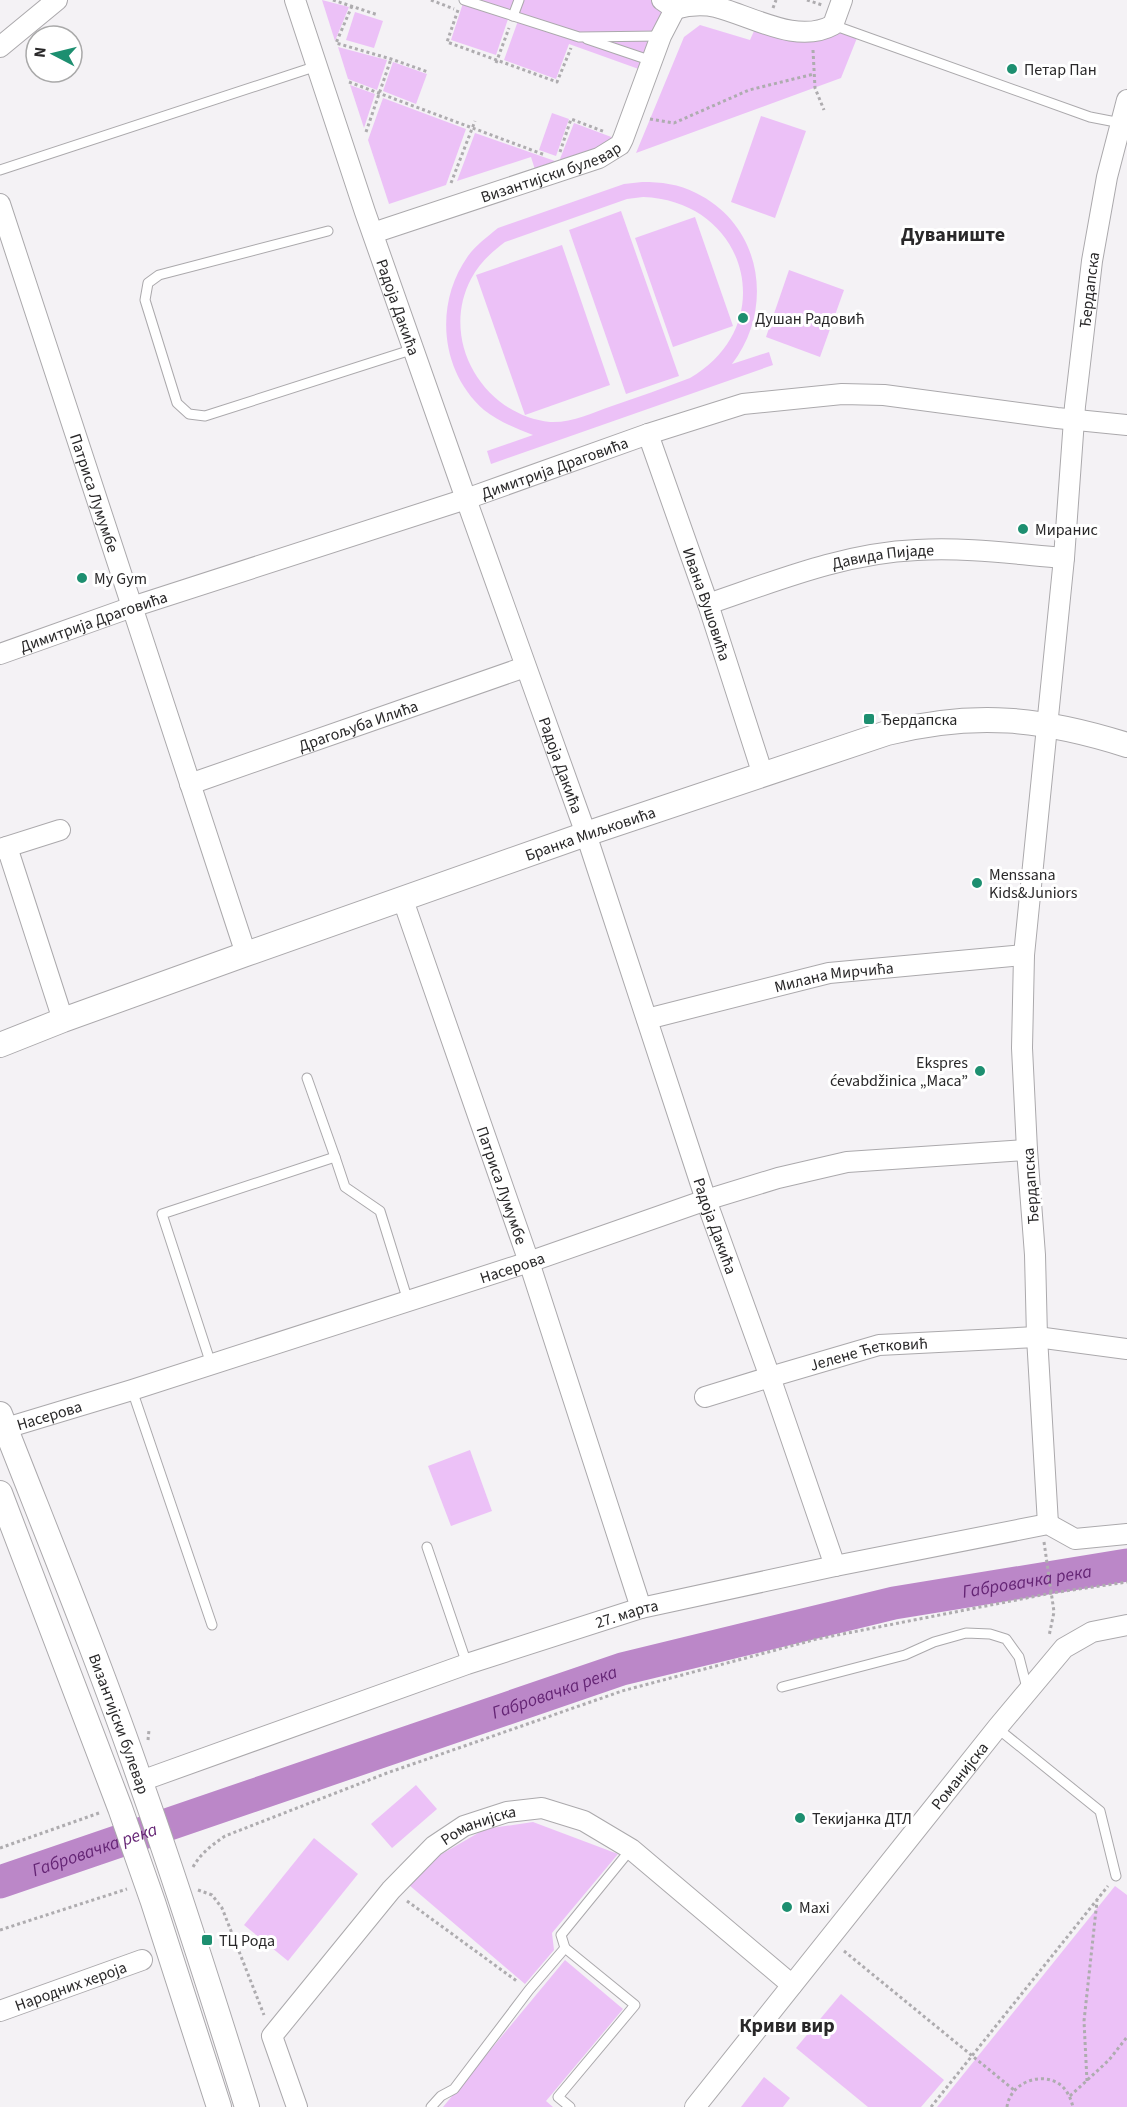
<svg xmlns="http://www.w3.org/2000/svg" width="1127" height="2107" font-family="'Source Sans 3',sans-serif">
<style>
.green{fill:#ecc1f7;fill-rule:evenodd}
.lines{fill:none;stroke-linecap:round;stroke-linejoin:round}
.river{stroke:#bb87c8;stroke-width:33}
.service-casing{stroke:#aba9ac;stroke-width:11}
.minor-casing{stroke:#aba9ac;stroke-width:22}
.tertiary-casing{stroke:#aba9ac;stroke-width:26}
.path{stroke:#aeacaf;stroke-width:3;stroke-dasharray:3 3;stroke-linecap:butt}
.service{stroke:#fff;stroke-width:9}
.minor{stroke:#fff;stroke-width:20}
.tertiary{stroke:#fff;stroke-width:24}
.poi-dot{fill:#1d8f70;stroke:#fff;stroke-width:2}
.labels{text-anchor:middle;stroke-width:6;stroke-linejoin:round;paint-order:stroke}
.poi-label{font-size:16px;fill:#292829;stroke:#fff;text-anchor:start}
.street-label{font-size:16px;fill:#292829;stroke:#fff}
.water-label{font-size:18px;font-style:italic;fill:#652575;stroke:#fff}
.quarter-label{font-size:20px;font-weight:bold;fill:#292829;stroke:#fff}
</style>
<rect width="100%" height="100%" fill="#f4f2f5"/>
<g class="green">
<path d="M322,0L349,7L335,41Z"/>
<path d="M464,0H662L675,9L647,72L569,44L556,79L504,60L519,18L509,16L496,55L451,40Z"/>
<path d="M355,12L383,21L374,48L346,40Z"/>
<path d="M758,22L816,31L859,33L841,78L636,153L684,37L700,25L750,40Z"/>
<path d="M338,47L387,60L377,90L348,79Z"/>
<path d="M393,62L427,74L416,104L383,91Z"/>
<path d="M350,85L375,94L364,128Z"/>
<path d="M383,98L466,129L446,185L389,204L368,140Z"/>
<path d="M552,113L569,119L556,156L539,150Z"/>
<path d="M761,116L806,131L775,218L731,202Z"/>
<path d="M574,123L622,141L578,165L560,159Z"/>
<path d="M475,133L572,167L538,179L531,157L457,181Z"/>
<path d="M642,182C661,182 679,184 696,193C762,225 775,308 732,364L769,352L773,365L491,464L487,451L533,435C516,428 499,422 484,410C440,371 434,304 468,256C476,245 487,237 498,228L624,184ZM643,197C748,201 781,325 690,378C664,388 638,397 612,406C592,413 572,423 550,422C483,415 439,340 471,279C479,263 492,252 505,242L627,199Z"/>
<path d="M621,211L679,376L626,394L569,230Z"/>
<path d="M695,217L733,326L673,347L635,238Z"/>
<path d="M562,245L610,385L525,415L476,275Z"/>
<path d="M789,270L844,290L820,357L766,337Z"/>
<path d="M470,1450L492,1511L451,1526L428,1466Z"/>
<path d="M416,1785L437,1809L392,1848L371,1824Z"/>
<path d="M533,1822L618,1854L552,1933L554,1950L525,1984L409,1885L428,1862L485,1829Z"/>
<path d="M314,1838L358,1874L288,1961L244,1925Z"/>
<path d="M1115,1886L1127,1895V2107H937Z"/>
<path d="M565,1960L623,2009L546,2101L553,2107H443Z"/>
<path d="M841,1994L944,2080L921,2107H868L796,2048Z"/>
<path d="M764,2077L790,2098L783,2107H741Z"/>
</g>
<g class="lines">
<path class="river" id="s1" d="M0,1882L622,1669L894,1603L1127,1565"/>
<defs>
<g id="service">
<path d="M464,0L579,37L661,36"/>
<path d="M513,16L519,0"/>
<path d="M833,25L1090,117L1121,123"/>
<path d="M587,39L652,61"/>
<path d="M0,170L317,66"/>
<path d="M328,231L159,275L148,283L145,300L177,403L189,414L205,416L414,349"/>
<path d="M307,1078L335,1157"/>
<path d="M211,1364L162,1214L335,1157L345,1187L380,1211L408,1301"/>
<path d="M132,1390L212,1625"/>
<path d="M427,1547L467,1664"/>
<path d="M782,1687L905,1655L934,1642L966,1633L990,1634L1006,1639L1019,1657L1027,1688"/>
<path d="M997,1728L1100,1811L1116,1876"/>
<path d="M565,1948L635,2005L558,2097L570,2107"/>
<path d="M431,2107L441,2096L454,2089L529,1990L565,1948L561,1935L631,1849"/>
</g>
<g id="minor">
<path id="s2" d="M295,0L365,212L466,499L586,834L706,1200L770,1377L835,1566"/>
<path d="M662,0L675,9C689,5 702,4 716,7C752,16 797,45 833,25L842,0"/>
<path d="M0,47L57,0"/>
<path id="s3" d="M0,204L246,954"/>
<path id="s4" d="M373,233L599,158L620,145L623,139L661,36L675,9"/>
<path id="s5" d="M648,434L708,604L763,775"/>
<path id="s6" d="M708,604C776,581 844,553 917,550C965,547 1015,554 1064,558"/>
<path id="s7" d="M0,654L132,607L466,499L648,434L743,404L842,394L884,395L1057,418L1127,425"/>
<path id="s8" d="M190,784L525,667"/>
<path d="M7,847L63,1020"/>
<path d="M0,849L60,830"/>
<path id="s9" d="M403,900L529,1262L641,1608"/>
<path id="s10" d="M647,1019L829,973L1024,955"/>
<path id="s11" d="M705,1397L770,1377L879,1345L1037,1337L1127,1349"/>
<path id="s12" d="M6,1428L132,1390L529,1262L706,1200L778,1178L847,1162L1027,1150"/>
<path id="s13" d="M1048,1524L1037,1337L1035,1255L1027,1150L1022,1048L1024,955L1064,558L1075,406L1092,261L1107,177L1127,100"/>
<path id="s14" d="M141,1781L467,1664L641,1608L835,1566L1048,1524L1075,1539L1127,1534"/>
<path id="s15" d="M0,2011L142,1960"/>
<path id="s16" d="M297,2107L272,2036L391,1890L434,1846L464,1826L507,1812L542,1808L584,1821L631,1849L792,1985"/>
<path id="s17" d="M695,2107L997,1728L1064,1648L1092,1632L1127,1625"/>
</g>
<g id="tertiary">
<path id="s18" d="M0,1045L63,1020L246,954L586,834L887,733C975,711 1042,718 1127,745"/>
<path id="s19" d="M0,1414C48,1537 98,1658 141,1783C179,1890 213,1998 247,2107"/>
<path d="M0,1493L120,1808L153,1902L219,2107"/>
</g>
</defs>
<use href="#service" class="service-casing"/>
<use href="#minor" class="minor-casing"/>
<use href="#tertiary" class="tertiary-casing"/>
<g class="path">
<path d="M333,0L378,15"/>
<path d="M431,0L454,9"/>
<path d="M807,0L822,5"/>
<path d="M352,6L336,43L391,59L428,72"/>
<path d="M773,8L776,0"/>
<path d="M458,10L447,42L557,82L571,48"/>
<path d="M813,50L815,88L824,110"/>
<path d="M496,63L509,28"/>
<path d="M349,82L545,155"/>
<path d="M650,119L674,123L749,90L814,74"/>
<path d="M366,132L391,59"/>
<path d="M560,152L571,119L605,132"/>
<path d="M451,183L475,121"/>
<path d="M1044,1542L1054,1612L1049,1636"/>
<path d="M148,1740L149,1730"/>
<path d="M0,1848L99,1813"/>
<path d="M193,1867C201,1853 212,1845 225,1836L387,1773L622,1691L817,1639L1052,1593L1127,1582"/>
<path d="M198,1890L212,1895L222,1908L264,2015"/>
<path d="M407,1901L518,1982"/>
<path d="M0,1930L127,1889"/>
<path d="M844,1951L1014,2090"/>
<path d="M1087,2081L1084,2021L1097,1901"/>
<path d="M1070,2096L1109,2060L1127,2037"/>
<path d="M931,2107L1108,1886"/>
<path d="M1007,2107C1010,2082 1043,2070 1062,2086C1068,2092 1071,2099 1073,2107"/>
</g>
<use href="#service" class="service"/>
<use href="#minor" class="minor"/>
<use href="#tertiary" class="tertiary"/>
</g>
<g class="poi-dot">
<circle cx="1012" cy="69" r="6"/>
<circle cx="743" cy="318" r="6"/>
<circle cx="1023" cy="529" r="6"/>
<circle cx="82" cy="578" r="6"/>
<rect x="863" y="713" width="12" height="12" rx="3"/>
<circle cx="977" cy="883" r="6"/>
<circle cx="980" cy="1071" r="6"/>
<circle cx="800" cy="1818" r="6"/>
<circle cx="787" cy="1907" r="6"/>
<rect x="201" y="1934" width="12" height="12" rx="3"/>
</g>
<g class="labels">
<g class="poi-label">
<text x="1024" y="75">Петар Пан</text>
<text x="755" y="324">Душан Радовић</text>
<text x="1035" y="535">Миранис</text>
<text x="94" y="584">My Gym</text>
<text x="881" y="725">Ђердапска</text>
<text x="989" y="880">Menssana<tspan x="989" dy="18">Kids&amp;Juniors</tspan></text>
<text x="968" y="1068" text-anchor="end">Ekspres<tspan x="968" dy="18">ćevabdžinica „Maca”</tspan></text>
<text x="812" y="1824">Текијанка ДТЛ</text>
<text x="799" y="1913">Maxi</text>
<text x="219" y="1946">ТЦ Рода</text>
</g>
<g class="street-label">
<text dy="6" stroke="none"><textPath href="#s4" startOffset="188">Византијски булевар</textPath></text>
<text dy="6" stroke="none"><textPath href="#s13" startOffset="1238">Ђердапска</textPath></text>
<text dy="6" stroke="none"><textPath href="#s2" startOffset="324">Радоја Дакића</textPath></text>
<text dy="6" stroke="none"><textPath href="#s7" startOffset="585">Димитрија Драговића</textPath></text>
<text dy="6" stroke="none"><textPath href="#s3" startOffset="304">Патриса Лумумбе</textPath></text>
<text dy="6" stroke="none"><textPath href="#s6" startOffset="182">Давида Пијаде</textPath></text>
<text dy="6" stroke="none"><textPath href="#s5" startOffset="180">Ивана Вушовића</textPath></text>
<text dy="6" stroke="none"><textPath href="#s7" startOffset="99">Димитрија Драговића</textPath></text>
<text dy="6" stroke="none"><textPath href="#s8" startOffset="178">Драгољуба Илића</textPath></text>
<text dy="6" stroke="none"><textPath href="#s2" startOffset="810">Радоја Дакића</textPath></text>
<text dy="6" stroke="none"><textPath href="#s18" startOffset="627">Бранка Миљковића</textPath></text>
<text dy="6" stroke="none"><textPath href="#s10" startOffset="192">Милана Мирчића</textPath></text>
<text dy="6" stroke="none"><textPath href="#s9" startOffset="302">Патриса Лумумбе</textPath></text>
<text transform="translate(1030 1186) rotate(-94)" y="6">Ђердапска</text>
<text dy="6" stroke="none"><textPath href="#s2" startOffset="1296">Радоја Дакића</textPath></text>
<text dy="6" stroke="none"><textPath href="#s12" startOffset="531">Насерова</textPath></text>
<text dy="6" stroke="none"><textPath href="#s11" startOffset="170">Јелене Ћетковић</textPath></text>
<text dy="6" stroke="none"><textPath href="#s12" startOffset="45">Насерова</textPath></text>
<text dy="6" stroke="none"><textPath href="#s14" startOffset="514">27. марта</textPath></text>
<text dy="6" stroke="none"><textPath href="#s19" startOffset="332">Византијски булевар</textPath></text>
<text dy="6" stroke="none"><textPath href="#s17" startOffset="424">Романијска</textPath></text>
<text dy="6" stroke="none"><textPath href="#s16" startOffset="375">Романијска</textPath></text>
<text dy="6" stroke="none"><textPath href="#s15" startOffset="75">Народних хероја</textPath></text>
</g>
<g class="water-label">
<text dy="6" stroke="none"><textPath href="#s1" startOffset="1072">Габровачка река</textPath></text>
<text dy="6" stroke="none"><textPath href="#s1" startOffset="586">Габровачка река</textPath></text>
<text dy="6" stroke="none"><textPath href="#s1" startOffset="100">Габровачка река</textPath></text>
</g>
<g class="quarter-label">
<text x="953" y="241">Дуваниште</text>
<text x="787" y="2032">Криви вир</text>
</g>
</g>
<g transform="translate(54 54) rotate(277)"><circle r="28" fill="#ffffff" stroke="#a9a9a9" stroke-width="1.5"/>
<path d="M0-4.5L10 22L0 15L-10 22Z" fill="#1d8f70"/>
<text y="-9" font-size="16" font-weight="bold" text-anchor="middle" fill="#292829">N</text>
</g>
</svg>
